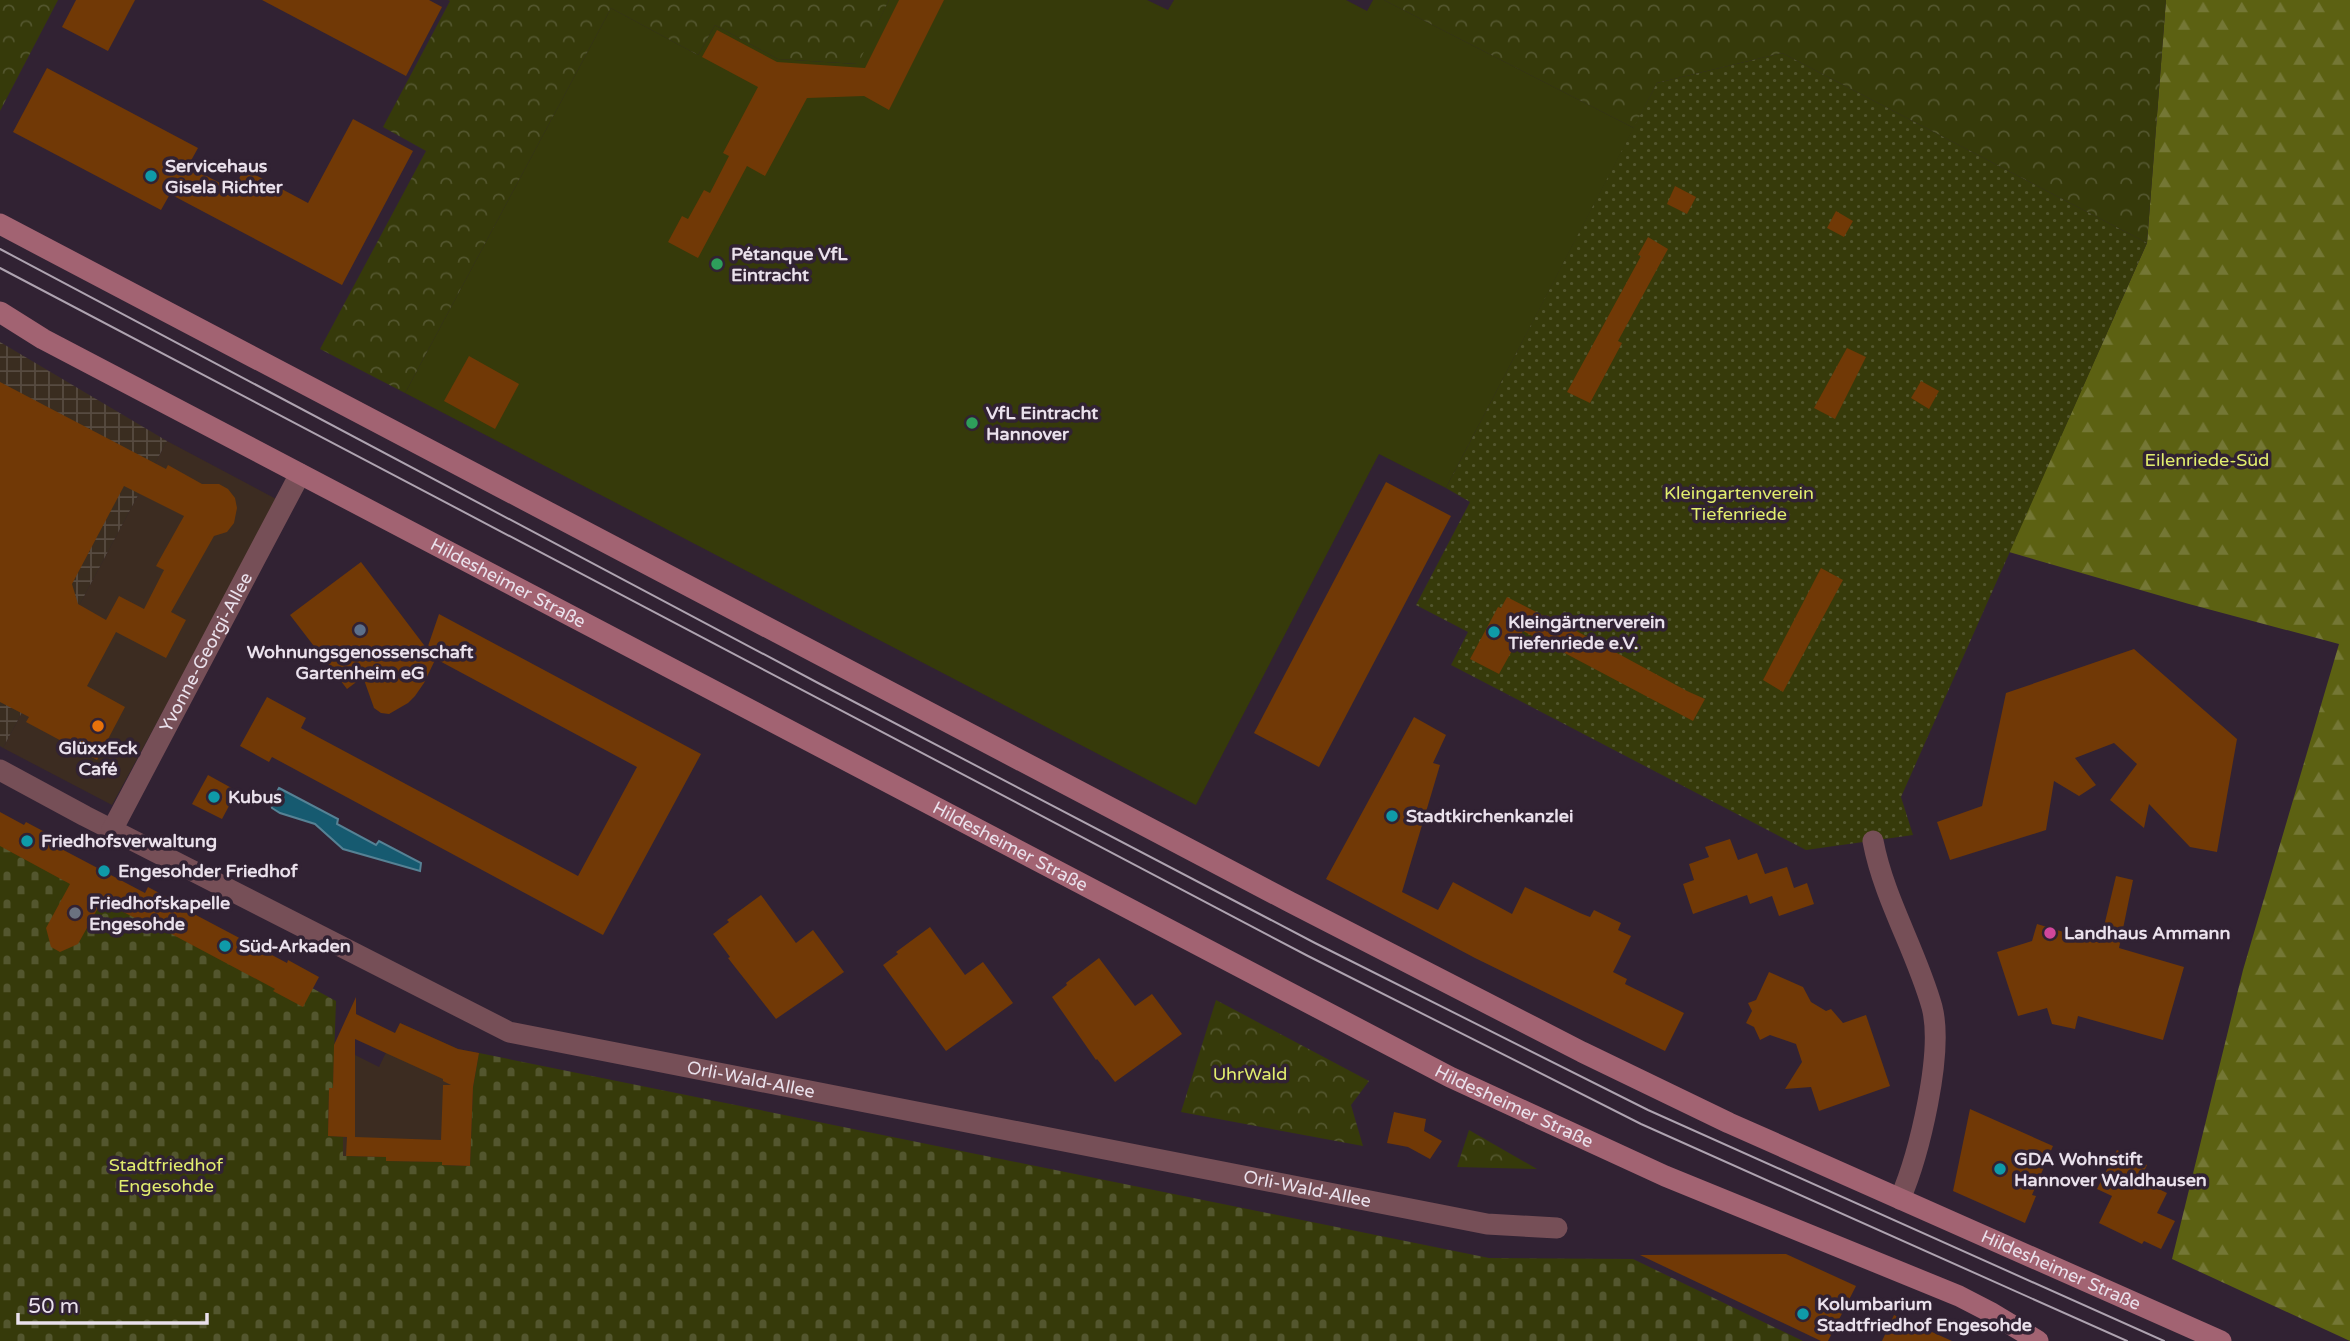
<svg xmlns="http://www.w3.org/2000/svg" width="2350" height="1341" font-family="'Varela Round',sans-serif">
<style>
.commercial{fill:#3c2c21}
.industrial{fill:url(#industrial-grid)}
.grass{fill:#363a0a}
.forest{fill:url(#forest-firs)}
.cemetery{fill:url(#cemetery-stones)}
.park{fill:url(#park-crowns)}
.garden{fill:url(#garden-dots)}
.water{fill:#165a70;stroke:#568295;stroke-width:2}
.building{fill:#713906;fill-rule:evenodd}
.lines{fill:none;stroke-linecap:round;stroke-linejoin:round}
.street{stroke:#764f57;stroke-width:21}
.secondary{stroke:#a26372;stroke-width:21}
.tram{stroke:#aea3b0;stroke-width:2}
.culture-dot{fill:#0f9aa8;stroke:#312233;stroke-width:2.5}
.leisure-dot{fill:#2e9e5b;stroke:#312233;stroke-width:2.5}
.service-dot{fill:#5c6f8a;stroke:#312233;stroke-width:2.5}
.food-dot{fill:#e8710a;stroke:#312233;stroke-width:2.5}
.worship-dot{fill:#6b7280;stroke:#312233;stroke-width:2.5}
.hotel-dot{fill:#d1479c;stroke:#312233;stroke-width:2.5}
.labels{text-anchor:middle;stroke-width:7;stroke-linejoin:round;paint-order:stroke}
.poi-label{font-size:18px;font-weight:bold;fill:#eae1ec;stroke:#312233;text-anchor:start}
.park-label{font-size:18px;fill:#e2ee6e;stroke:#312233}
.street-label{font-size:18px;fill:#eae1ec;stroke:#312233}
</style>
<defs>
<pattern id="industrial-grid" width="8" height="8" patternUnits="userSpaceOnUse" patternTransform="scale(1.75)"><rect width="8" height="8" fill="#3a2d20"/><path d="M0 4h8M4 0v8" fill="none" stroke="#574b41"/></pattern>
<pattern id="forest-firs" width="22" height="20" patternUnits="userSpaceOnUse" patternTransform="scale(1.75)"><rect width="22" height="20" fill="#5c6112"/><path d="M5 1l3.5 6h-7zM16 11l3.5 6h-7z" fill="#747735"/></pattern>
<pattern id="cemetery-stones" width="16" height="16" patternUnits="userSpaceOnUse" patternTransform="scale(1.75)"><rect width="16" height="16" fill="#363a0a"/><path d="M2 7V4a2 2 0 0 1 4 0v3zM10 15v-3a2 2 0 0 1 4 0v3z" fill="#53562e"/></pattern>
<pattern id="park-crowns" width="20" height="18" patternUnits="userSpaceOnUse" patternTransform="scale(1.75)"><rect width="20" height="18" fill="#363a0a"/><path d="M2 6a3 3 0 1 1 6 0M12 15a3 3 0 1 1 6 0" fill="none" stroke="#53562e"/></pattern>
<pattern id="garden-dots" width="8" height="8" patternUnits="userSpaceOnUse" patternTransform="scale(1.75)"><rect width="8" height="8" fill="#363a0a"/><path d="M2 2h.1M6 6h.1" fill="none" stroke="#53562e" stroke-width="1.8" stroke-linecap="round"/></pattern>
</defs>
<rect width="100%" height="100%" fill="#312233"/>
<g class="commercial">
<path d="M167,441L278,500L112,805L3,748Z"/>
<path d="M400,1023L458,1049L479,1053L473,1087L470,1166L386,1161L385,1157L342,1156L328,1136L329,1088H333L334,1054L355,1055L379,1067Z"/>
</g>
<path class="industrial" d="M0,342L167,441L3,748L0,746Z"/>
<path class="grass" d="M889,0H1147L1168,10L1174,0H1346L1367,11L1373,0H1384L1634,128L1446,488L1379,454L1196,805L405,393L611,8L698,55L715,25L778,59L857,64Z"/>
<path class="forest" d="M2166,0H2350V1341L2172,1259L2243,970L2339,644L2189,604L2009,552L2147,243Z"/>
<path class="cemetery" d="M0,819L336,1001L333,1088L329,1089L328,1136L343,1137V1156L386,1157V1161L442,1162V1165L470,1166L473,1087L479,1053L1489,1258L1633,1259L1803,1341H0Z"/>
<g class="park">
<path d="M0,0H58L0,111Z"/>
<path d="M448,0H889L858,64L778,59L715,25L698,55L611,8L405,393L320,349L426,151L383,127L450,1Z"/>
<path d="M1384,0H2166L2147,243L1782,53L1657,83L1634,128Z"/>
<path d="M1216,1000L1369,1081L1351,1105L1363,1146L1181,1112Z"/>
<path d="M1469,1130L1537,1169L1457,1167Z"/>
</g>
<path class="garden" d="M1782,53L2147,243L1901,797L1913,835L1806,850L1451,665L1468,632L1416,605L1470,502L1446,488L1657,83Z"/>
<path class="water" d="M279,788L338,819L337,824L376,845L379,841L421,863L420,871L343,849L315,824L280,813L272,808L271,803Z"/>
<g class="building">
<path d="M76,0H135L108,51L62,27Z"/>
<path d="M262,0H429L442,7L406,76Z"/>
<path d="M899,0H944L889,110L864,96L807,98L765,176L747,166L698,258L668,242L682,216L688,219L704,190L710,193L729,156L723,153L758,87L702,57L717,30L777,62L865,68Z"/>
<path d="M47,68L198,148L188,166L233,190L244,169L308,203L353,119L413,151L342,285L170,194L161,210L13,132Z"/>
<path d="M1675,186L1696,197L1687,214L1667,204Z"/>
<path d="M1836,211L1853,221L1844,237L1827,228Z"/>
<path d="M1648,237L1668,249L1618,341L1622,343L1590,403L1567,392L1641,256L1638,255Z"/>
<path d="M1847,348L1866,357L1835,419L1814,408Z"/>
<path d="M469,356L519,384L495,429L444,401Z"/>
<path d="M1921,381L1939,391L1929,409L1911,398Z"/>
<path d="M0,382L166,469L168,465L202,484H219L228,489L235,498L237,508L234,523L227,532L214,536L171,612L186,620L166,658L116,632L87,686L125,707L97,760L26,722L29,717L0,702ZM124,486L184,516L156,566L164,570L144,609L119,596L106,620L78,604L72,584Z"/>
<path d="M1386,482L1451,516L1319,767L1254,733Z"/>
<path d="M361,562L427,649L439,614L701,754L603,935L272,757L269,762L240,746L267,697L306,718L301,728L578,876L637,767L434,658L435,660L424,683L415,696L408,703L389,714L381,713L374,708L363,677L347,689L290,615Z"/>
<path d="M1821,568L1843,580L1783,692L1763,680Z"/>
<path d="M1507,597L1546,617L1547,615L1687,691L1705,699L1693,721L1523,631L1499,674L1470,659L1498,607L1501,608Z"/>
<path d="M2134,649L2237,739L2217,852L2190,847L2149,804L2144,828L2110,800L2137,764L2114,743L2075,758L2096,785L2079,796L2054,781L2046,830L1950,860L1937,822L1982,806L2006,693Z"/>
<path d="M1414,717L1446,735L1433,763L1440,765L1402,892L1438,910L1453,882L1512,914L1525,887L1580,913L1590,917L1594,910L1621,923L1618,930L1631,936L1613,972L1627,979L1625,984L1684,1013L1665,1051L1475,958L1326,879Z"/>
<path d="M208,775L237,791L222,819L192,804Z"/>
<path d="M0,812L24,825L26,822L56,838L52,844L145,893L148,887L178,903L177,905L287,963L288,960L319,977L303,1007L273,991L275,989L164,930L162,932L102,901L78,944L60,952L51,947L46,928L70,884L0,846Z"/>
<path d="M1730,839L1738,860L1757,853L1765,874L1787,867L1794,888L1807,883L1814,904L1779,916L1772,896L1750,904L1747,895L1693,914L1683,884L1694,880L1689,864L1709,857L1705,847Z"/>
<path d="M2116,876L2133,880L2119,948L2184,967L2163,1040L2078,1016L2075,1029L2052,1024L2047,1008L2018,1016L1997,952L2032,941L2037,924L2100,943Z"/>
<path d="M761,895L796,943L813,930L844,972L776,1019L735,967L728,958L730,957L713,934L729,922L727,920Z"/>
<path d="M930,927L965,975L983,962L1013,1003L946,1051L883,965L898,954L896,952Z"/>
<path d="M1099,958L1135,1006L1152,994L1182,1034L1115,1082L1097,1059L1096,1060L1052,997L1067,985L1066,983Z"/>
<path d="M1769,972L1803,987L1811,1002L1826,1011L1831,1009L1843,1023L1866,1015L1890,1086L1819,1111L1811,1087L1785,1089L1802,1062L1796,1044L1770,1035L1760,1040L1754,1027L1746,1023L1752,1011L1748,1003L1756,1000Z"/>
<path d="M356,997V1014L395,1033L400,1023L458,1049L479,1053L473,1087L470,1166L442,1165V1162L386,1161V1157L346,1156L347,1137L328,1136L329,1088H333L334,1045ZM355,1039L443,1079V1081L451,1085H443L441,1140L355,1137Z"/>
<path d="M1970,1109L2053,1146L2032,1195L2036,1196L2025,1223L1953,1191Z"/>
<path d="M1394,1112L1426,1119L1424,1131L1442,1141L1430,1159L1408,1147L1387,1143Z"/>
<path d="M2117,1150L2147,1165L2140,1180L2167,1193L2157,1213L2175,1221L2161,1249L2144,1241L2142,1244L2099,1223L2112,1196L2097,1189Z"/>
<path d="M1786,1254L1856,1286L1828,1341H1821L1640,1255Z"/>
<path d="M1894,1315L1952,1341H1882Z"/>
</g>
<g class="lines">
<g class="street">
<path id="s1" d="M0,770L85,816L509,1032L1487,1224L1557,1228"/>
<path id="s2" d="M112,830L300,474"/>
<path d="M1873,841C1884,899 1916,950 1932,1007C1944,1053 1919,1155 1900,1199"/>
</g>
<g class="secondary">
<path id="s3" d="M0,224L1290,902L1582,1052L1729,1123L2221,1341"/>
<path id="s4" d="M0,312L43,339L1450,1077L1665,1176L1959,1296L1990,1312L2038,1341"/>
</g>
<g class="tram">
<path d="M0,249L820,684L1315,943L1648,1110L2164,1341"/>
<path d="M0,268L1308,956L1641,1124L2127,1341"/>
</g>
</g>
<g class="culture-dot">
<circle cx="151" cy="176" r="7"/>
<circle cx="1494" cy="632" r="7"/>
<circle cx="214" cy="797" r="7"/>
<circle cx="1392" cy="816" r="7"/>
<circle cx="27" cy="841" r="7"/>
<circle cx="104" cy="871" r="7"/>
<circle cx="225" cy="946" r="7"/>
<circle cx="2000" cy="1169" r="7"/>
<circle cx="1803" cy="1314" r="7"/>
</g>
<g class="leisure-dot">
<circle cx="717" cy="264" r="7"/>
<circle cx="972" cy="423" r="7"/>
</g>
<circle class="service-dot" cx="360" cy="630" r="7"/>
<circle class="food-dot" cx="98" cy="726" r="7"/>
<circle class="worship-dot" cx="75" cy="913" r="7"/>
<circle class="hotel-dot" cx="2050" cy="933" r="7"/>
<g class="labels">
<g class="poi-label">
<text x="165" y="172">Servicehaus<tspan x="165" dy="21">Gisela Richter</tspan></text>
<text x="731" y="260">Pétanque VfL<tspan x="731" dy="21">Eintracht</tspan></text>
<text x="986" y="419">VfL Eintracht<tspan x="986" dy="21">Hannover</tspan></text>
<text x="1508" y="628">Kleingärtnerverein<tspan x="1508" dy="21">Tiefenriede e.V.</tspan></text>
<text x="360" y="658" text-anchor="middle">Wohnungsgenossenschaft<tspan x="360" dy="21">Gartenheim eG</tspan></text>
<text x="98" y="754" text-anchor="middle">GlüxxEck<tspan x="98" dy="21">Café</tspan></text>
<text x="228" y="803">Kubus</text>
<text x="1406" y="822">Stadtkirchenkanzlei</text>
<text x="41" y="847">Friedhofsverwaltung</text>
<text x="118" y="877">Engesohder Friedhof</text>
<text x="89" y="909">Friedhofskapelle<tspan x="89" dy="21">Engesohde</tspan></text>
<text x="2064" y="939">Landhaus Ammann</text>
<text x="239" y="952">Süd-Arkaden</text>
<text x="2014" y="1165">GDA Wohnstift<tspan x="2014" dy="21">Hannover Waldhausen</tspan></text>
<text x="1817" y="1310">Kolumbarium<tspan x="1817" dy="21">Stadtfriedhof Engesohde</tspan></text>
</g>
<g class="park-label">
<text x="2207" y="466">Eilenriede-Süd</text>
<text x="1739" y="499">Kleingartenverein<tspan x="1739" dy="21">Tiefenriede</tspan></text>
<text x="1250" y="1080">UhrWald</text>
<text x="166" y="1171">Stadtfriedhof<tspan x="166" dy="21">Engesohde</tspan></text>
</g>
<g class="street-label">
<text dy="6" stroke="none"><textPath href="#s4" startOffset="576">Hildesheimer Straße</textPath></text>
<text dy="6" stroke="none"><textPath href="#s2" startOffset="201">Yvonne-Georgi-Allee</textPath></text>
<text dy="6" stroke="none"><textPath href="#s4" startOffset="1143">Hildesheimer Straße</textPath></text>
<text dy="6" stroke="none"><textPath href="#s1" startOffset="819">Orli-Wald-Allee</textPath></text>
<text dy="6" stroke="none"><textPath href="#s4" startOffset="1710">Hildesheimer Straße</textPath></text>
<text dy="6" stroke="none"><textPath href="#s1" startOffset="1386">Orli-Wald-Allee</textPath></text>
<text dy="6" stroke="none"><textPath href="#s3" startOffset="2312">Hildesheimer Straße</textPath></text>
</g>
</g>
<path d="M18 1313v10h189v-10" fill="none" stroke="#eae1ec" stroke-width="3.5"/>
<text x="28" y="1313" font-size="21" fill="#eae1ec" stroke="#312233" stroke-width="5" paint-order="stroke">50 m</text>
</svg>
